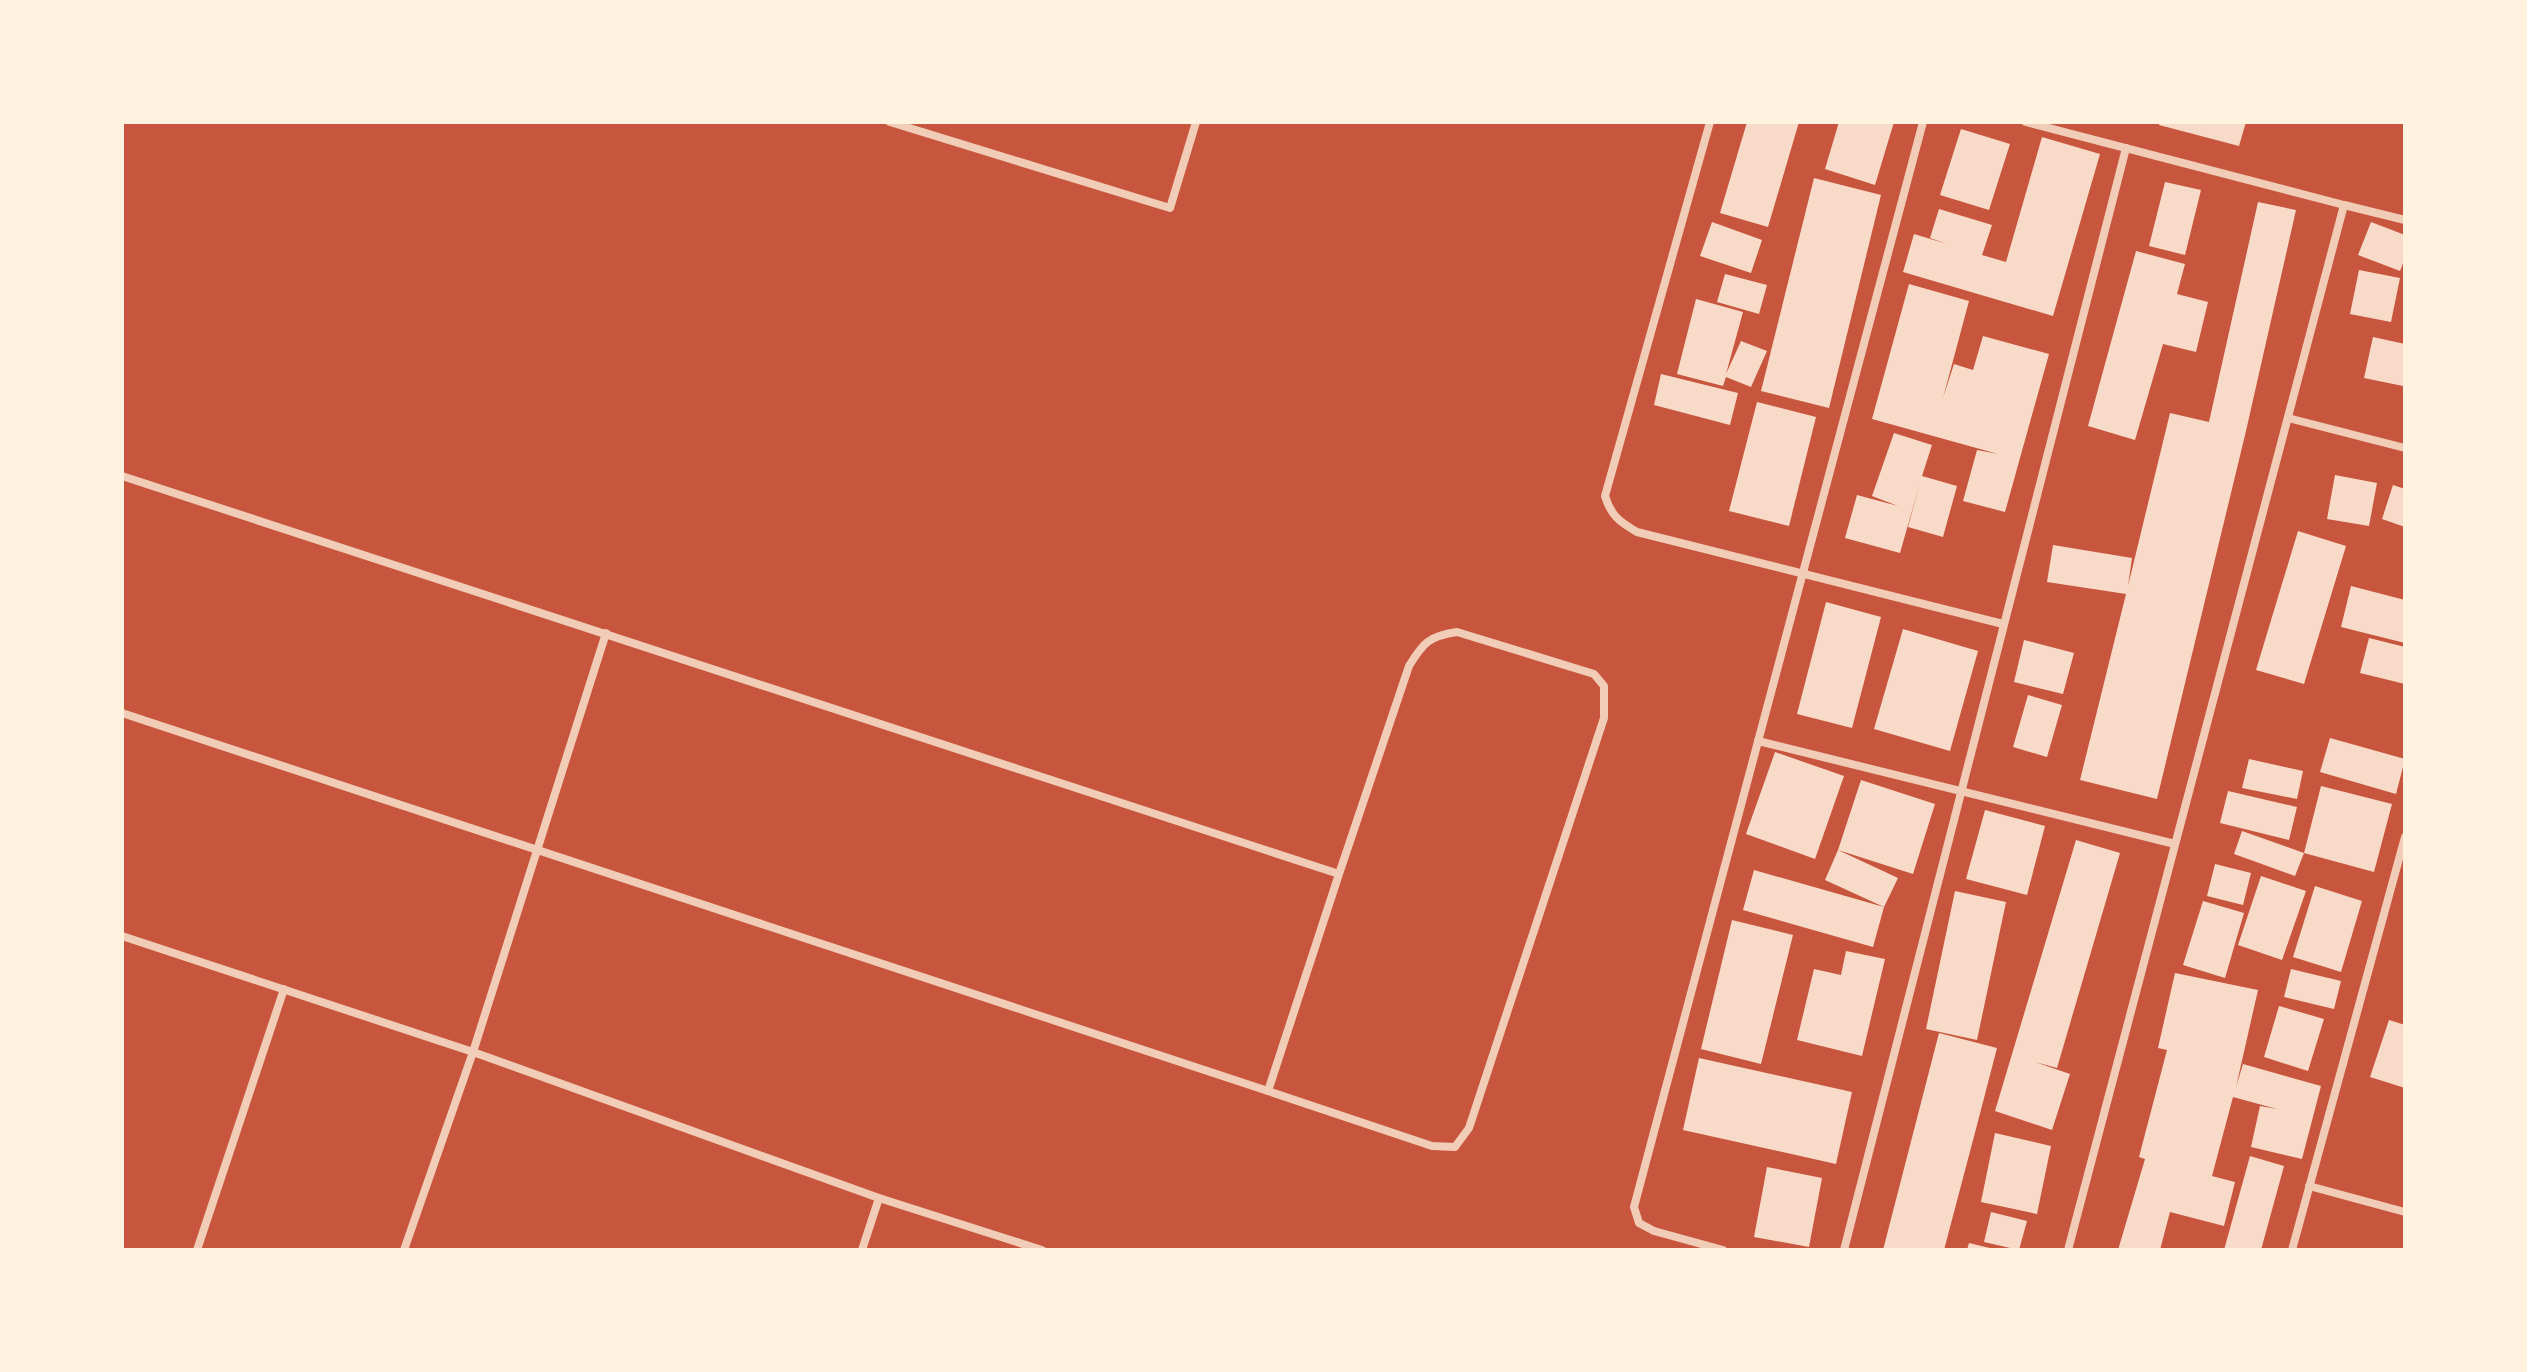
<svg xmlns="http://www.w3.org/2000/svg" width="2527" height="1372" font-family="Montserrat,sans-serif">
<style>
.building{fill:#f7dbc8}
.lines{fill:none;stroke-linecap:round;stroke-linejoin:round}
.minor{stroke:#f1ccb7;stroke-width:8}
</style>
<rect width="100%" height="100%" fill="#c8553d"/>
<g class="building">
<path d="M1747,122H1799L1768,227L1720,213Z"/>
<path d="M1839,122H1894L1875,185L1825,169Z"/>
<path d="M2160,122H2246L2239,146L2159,125Z"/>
<path d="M1961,129L2010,144L1989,210L1940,195Z"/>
<path d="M2042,137L2100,154L2053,316L1903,272L1914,234L1947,244L1930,238L1939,209L1992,225L1982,255L2006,262Z"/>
<path d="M1814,178L1881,195L1829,408L1761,391Z"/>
<path d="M2165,182L2201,190L2185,255L2149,246Z"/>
<path d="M2258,202L2296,210L2246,431L2157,799L2080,780L2126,594L2047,582L2053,545L2132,558L2128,586L2170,413L2209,422Z"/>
<path d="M1712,222L1762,240L1751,273L1700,256Z"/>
<path d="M2371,222L2405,235V258L2400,271L2358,255Z"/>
<path d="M2136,251L2185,264L2177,294L2208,302L2196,352L2163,344L2135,440L2088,426Z"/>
<path d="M2359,270L2400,278L2391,322L2350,314Z"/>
<path d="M1725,274L1767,285L1759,314L1717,302Z"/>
<path d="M1909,284L1969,301L1943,398L1954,364L1973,370L1983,336L2049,354L2005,512L1963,501L1977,450L1998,454L1872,419Z"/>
<path d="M1696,299L1743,312L1726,374L1741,341L1767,351L1751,387L1726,377L1723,386L1677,374Z"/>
<path d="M2373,337L2405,344L2403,386L2364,378Z"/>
<path d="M1661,374L1738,393L1730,425L1654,405Z"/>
<path d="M1757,402L1816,417L1789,526L1729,511Z"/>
<path d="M1894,433L1932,445L1922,476L1957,486L1943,537L1908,527L1920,483L1900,553L1845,538L1857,495L1898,506L1872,496Z"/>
<path d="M2335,475L2377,483L2369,526L2327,519Z"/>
<path d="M2393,485L2405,489V527L2382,519Z"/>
<path d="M2298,531L2346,546L2304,684L2256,670Z"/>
<path d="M2351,586L2405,600V643L2341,627Z"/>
<path d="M1826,602L1881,617L1852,728L1797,714Z"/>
<path d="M1903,629L1978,651L1950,751L1874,729Z"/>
<path d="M2369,638L2405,647V684L2360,673Z"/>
<path d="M2024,640L2074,653L2063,694L2014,682Z"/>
<path d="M2028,695L2062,705L2047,757L2013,747Z"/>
<path d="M2330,738L2405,759L2396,794L2320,772Z"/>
<path d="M1775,752L1844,776L1815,859L1746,834Z"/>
<path d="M2249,759L2303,771L2297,799L2242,788Z"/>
<path d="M1861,780L1935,804L1913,874L1838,850L1898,878L1884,907L1825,880L1838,850Z"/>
<path d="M2321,786L2392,804L2374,872L2304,853L2295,876L2234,854L2242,831L2304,853Z"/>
<path d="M2228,791L2297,807L2289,840L2220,823Z"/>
<path d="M1985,810L2045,826L2027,895L1966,879Z"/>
<path d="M2076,840L2120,853L2057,1068L2035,1062L2070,1074L2052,1130L1995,1111Z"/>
<path d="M2215,864L2251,873L2243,905L2207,896Z"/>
<path d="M1754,870L1884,907L1873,947L1743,910Z"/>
<path d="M2261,876L2306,891L2282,960L2238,945Z"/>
<path d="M2315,886L2362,901L2341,972L2293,957Z"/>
<path d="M1955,891L2006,902L1977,1040L1926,1029Z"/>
<path d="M2203,901L2244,913L2225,978L2183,965Z"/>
<path d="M1732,920L1793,935L1761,1064L1701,1049Z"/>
<path d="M1846,951L1885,959L1862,1056L1797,1040L1814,969L1841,975Z"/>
<path d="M2291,969L2341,981L2334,1009L2284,997Z"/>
<path d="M2175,973L2258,990L2236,1087L2243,1064L2321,1086L2302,1159L2251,1147L2260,1106L2277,1109L2233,1097L2212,1176L2235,1182L2224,1226L2170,1212L2160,1250H2118L2145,1159L2139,1157L2167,1050L2158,1048Z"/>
<path d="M2279,1006L2324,1019L2308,1071L2264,1057Z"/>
<path d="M2389,1020L2405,1025V1088L2370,1077Z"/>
<path d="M1939,1033L1997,1048L1977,1125L1944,1250H1883Z"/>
<path d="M1699,1058L1852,1092L1836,1164L1683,1130Z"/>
<path d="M1995,1133L2051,1146L2037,1214L1981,1202Z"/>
<path d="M2250,1156L2284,1166L2261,1250H2224Z"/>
<path d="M1767,1167L1822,1178L1809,1247L1754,1237Z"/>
<path d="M1991,1212L2027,1221L2019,1250L1984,1242Z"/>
<path d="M1969,1243L1994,1249V1250H1967Z"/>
</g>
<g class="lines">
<g class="minor">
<path d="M890,122L1170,208L1196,122"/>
<path d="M1710,122L1605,496C1611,516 1620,522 1637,532L2003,624"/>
<path d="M2026,122L2344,205L2068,1250"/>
<path d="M2344,205L2405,220"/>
<path d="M2288,418L2405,448"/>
<path d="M122,476L1339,874L1409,666C1423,643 1429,636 1457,632L1594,674L1604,686V718L1469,1128L1455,1147L1432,1146L1268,1091L1339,874"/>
<path d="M122,713L1268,1091"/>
<path d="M1758,741L2175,844"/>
<path d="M122,936L473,1052L879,1198L1042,1250"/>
<path d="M2309,1186L2405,1212"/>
<path d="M197,1250L284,989"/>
<path d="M404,1250L473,1052L606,633"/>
<path d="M862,1250L879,1198"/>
<path d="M1723,1250L1654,1231L1639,1223L1634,1207L1923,122"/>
<path d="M1844,1250L2126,148"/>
<path d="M2292,1250L2405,837"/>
</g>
</g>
<rect width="2527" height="1372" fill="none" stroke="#fff3e0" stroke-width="248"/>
</svg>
